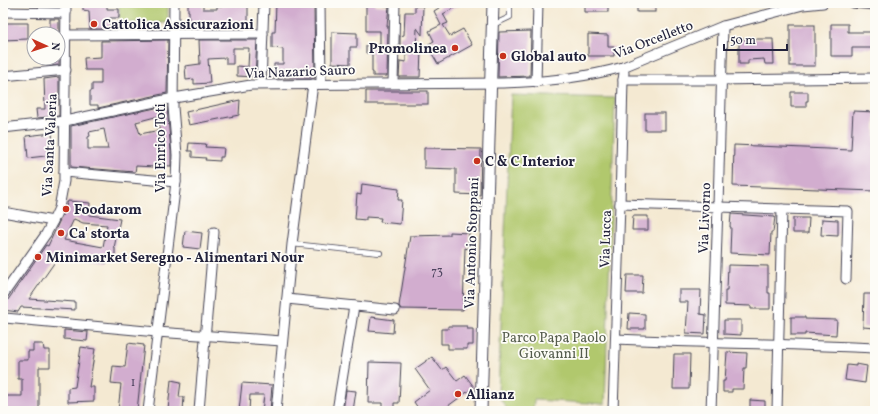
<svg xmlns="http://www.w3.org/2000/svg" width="878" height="414" font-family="Vollkorn,serif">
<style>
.green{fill:#b1c86d;stroke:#6a7554}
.building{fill:#d2adcf;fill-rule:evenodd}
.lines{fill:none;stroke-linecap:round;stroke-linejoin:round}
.service-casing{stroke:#424052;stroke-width:6}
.minor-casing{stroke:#424052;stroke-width:11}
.tertiary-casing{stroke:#424052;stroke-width:13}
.service{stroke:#fff;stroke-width:4.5}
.minor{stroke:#fff;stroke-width:9}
.tertiary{stroke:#fff;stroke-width:11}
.poi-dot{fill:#c8321e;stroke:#fdfcf7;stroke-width:1.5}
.labels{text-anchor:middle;stroke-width:3.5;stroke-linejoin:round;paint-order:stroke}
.number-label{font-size:12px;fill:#4e4560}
.poi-label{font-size:14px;font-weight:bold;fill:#22223b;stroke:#fdfcf7;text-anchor:start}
.street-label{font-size:14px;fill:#22223b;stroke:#fdfcf7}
.park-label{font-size:14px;fill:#545c4c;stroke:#fdfcf7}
</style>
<rect width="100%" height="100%" fill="#fdfcf7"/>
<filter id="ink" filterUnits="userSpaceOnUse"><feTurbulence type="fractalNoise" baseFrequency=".025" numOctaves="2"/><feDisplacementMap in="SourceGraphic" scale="8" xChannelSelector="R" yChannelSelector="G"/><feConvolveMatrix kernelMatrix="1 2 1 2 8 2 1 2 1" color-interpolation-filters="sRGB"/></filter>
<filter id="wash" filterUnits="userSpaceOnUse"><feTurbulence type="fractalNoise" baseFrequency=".012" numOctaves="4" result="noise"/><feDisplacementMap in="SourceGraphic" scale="16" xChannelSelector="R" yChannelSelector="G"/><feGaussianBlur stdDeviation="0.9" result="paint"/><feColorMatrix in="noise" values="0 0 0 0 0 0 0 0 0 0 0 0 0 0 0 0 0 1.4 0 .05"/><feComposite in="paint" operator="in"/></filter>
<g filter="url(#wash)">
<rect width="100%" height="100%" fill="#f4e9d2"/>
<g class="green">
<rect x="119" y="3" width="49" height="20"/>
<path d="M511,95L615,98L605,404L534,400L533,411H508L501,400L498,392Z"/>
</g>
<g id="blocks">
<g class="building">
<rect x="50" y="3" width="9" height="4"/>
<path d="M83,3H107V9H119V18H110V29H90L89,11L83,10Z"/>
<path d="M188,3H203V9H217V6L248,5V23L189,24V11H188Z"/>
<path d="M276,3H287V4L292,5H314L315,78H274V64H283V49L272,48V32H275Z"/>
<path d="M366,3H375V5L389,6L387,26H388L387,76H373V72H372V53H366V45H380V31H366Z"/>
<path d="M447,3H463L443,14L448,23L443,25L450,36L463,29L472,45L438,64L427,45L434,41L429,31L441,25L434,11Z"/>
<rect x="585" y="3" width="23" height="9"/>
<rect x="637" y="3" width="18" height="9"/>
<path d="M415,6H423L422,35L417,28L416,52L421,49L420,77H399L400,61L406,62V48H400V36L404,35L405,12H415Z"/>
<rect x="50" y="19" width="9" height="15"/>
<path d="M3,23H28V39L3,40Z"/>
<path d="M831,24H848V32H875V48H852V56H831Z"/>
<rect x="790" y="25" width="25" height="41"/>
<path d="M531,31L530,76L498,77L499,32Z"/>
<path d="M332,32L357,33V47H350V64L332,63Z"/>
<path d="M588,34L608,35V47H614V56H588Z"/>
<path d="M739,39H773L774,64H765L764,59L748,60V64H739Z"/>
<path d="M168,40L167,93L98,108V105H90V91H92V84H101V70H85L84,58L101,57V41Z"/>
<path d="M199,40H257L255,77L237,76V66L248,67L249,48H233V64H226V58L208,59L210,83L194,84V79L186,80L185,66L200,64Z"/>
<path d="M46,58H59V65L46,66Z"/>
<path d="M59,77V116L37,118L36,109H45L44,79Z"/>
<rect x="366" y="91" width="62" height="13"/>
<path d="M791,92H808V101H806V107H791Z"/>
<path d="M240,100L239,115L189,125L186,112Z"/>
<path d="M165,106L167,107L171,151V166L153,165L154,167L136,166L135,172L71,167V126ZM159,116L160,130L140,134L136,122ZM104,129L108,149H88V137L90,136L89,132Z"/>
<path d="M853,111L875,112V191L733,186L734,145L851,150Z"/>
<rect x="645" y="113" width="20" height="17"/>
<path d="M52,133L54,155L28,158L26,136Z"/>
<path d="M189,143L206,144L205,147L224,148L223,157H220V161L205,160L206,158L192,157V151H188Z"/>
<path d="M424,148L481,149L480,195L456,194V169L424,168Z"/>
<path d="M362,184L399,189L398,200H402L400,224L380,222L381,218L366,217V220L355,219L357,194L361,195Z"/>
<path d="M68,201L90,203L89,215L120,219L114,248H115V259L108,258L107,263L59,256L29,299L75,302V310L21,307L18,312L3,310V307L46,245L48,246L64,211ZM74,219L83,223L107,225L103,247L64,240Z"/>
<path d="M731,214L775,217L773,232H771L770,255L730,253L731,227H730Z"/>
<path d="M633,216H648V230H632Z"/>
<path d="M793,218H809L808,233H793Z"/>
<path d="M822,219L838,220V236L821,235Z"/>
<path d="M185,231L202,233L200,249L183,247Z"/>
<path d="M450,232L469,233L468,249L465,248L463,310L401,309L399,306L410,236L450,235Z"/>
<path d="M728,265L768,266V293H770V309H751V306L725,305V290H727Z"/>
<path d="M627,275H643L642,293H626Z"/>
<path d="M679,290H701L700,314L706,315L705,334L686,333L688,302H679Z"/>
<path d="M864,294H875V328L863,327Z"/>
<path d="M629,313L645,314V329H628Z"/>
<path d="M371,317L394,320L393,333L369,331Z"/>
<path d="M791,317H805V319L837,320L836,335L805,333V335H791Z"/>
<path d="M724,320H741V335L724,334Z"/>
<path d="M448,326H467V329H473V345H467V349H448V344H441V329H448Z"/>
<path d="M64,330L88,332L87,341L64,339Z"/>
<path d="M128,343L144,345L137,411H118L121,384L111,383L113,366L125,367Z"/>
<path d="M33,344H43L44,350H50V367H39V411H3V396H22V379H18V360H28V351H33Z"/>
<path d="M81,347L95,349L89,387H94V401L68,402V388L75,387Z"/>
<path d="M727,352L747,353L746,368H744L743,389H732V392H723V381H725Z"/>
<path d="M674,354H690L689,389H673Z"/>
<path d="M432,357L442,370L446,367L457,381L465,375L474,387L448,406L452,411H420L414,402L430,390L415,369Z"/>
<path d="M369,362L401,363L399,403H394V411L382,410V403H368Z"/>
<path d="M856,364L867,366L865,383L845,380L847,365L856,366Z"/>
<path d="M171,380L181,382L179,397H184L183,411L168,410Z"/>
<path d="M242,383L272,385L270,411H262L264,395H250L249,411H239Z"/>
<path d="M346,390L356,391L353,411H343Z"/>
<path d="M750,400L765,401V411H750Z"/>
</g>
</g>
</g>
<g filter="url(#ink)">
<use href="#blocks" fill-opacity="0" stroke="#424052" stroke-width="1"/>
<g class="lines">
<defs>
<g id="service">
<path d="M493,25L510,17V3"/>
<path d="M292,244L380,253"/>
</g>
<g id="minor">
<path d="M320,3L321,84"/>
<path d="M853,3L875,5"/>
<path d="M3,12L66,13"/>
<path d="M66,35L263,34"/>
<path d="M3,76L66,70"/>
<path d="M623,80H717L875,78"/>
<path d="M536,82L538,3"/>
<path d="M393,83L395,3"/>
<path d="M261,84L264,3"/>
<path d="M3,128L65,121L174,98L251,85L503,83C544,82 584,78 623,67L723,26L803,5L823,3"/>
<path d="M64,172L176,182"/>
<path d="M620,204L848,211L846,279"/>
<path d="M3,212L53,221"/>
<path d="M3,295L46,234L53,221L59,208L64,181V172L66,3"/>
<path d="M287,299L395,310"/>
<path d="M5,318L157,332L282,341"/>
<path d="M616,339C702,343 789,344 875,348"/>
<path d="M148,411L176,182L177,155L173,107L174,3"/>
<path d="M199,411L214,232"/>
<path d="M276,411L292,244L313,84"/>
<path d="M337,411L354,306"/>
<path d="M613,411L620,204L623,80L624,73L623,67"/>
<path d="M711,411L718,206L723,26"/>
<path d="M777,411L782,209"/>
</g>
<path id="tertiary" d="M481,411L493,3"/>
</defs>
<use href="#service" class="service-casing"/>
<use href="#minor" class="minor-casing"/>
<use href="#tertiary" class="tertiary-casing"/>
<use href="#service" class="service"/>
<use href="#minor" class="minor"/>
<use href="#tertiary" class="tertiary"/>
</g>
</g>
<g class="poi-dot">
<circle cx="94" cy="24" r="4"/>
<circle cx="455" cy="48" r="4"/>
<circle cx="503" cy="56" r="4"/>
<circle cx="477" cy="161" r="4"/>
<circle cx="66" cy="209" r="4"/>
<circle cx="61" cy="233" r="4"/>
<circle cx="38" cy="257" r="4"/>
<circle cx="458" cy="394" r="4"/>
</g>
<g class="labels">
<g class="number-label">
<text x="437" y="275">73</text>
<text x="133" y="386">1</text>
</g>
<g class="poi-label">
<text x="102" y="29">Cattolica Assicurazioni</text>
<text x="447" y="53" text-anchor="end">Promolinea</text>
<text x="511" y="61">Global auto</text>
<text x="485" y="166">C &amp; C Interior</text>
<text x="74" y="214">Foodarom</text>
<text x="69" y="238">Ca' storta</text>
<text x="46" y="262">Minimarket Seregno - Alimentari Nour</text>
<text x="466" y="399">Allianz</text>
</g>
<g class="street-label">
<text transform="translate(653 39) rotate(-21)" y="5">Via Orcelletto</text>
<text transform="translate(300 71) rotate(-2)" y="5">Via Nazario Sauro</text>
<text transform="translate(49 145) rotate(-87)" y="5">Via Santa Valeria</text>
<text transform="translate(160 148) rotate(-90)" y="5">Via Enrico Toti</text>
<text transform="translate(704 218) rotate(-88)" y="5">Via Livorno</text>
<text transform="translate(605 239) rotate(-88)" y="5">Via Lucca</text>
<text transform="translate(471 243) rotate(-88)" y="5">Via Antonio Stoppani</text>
</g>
<g class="park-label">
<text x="554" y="342">Parco Papa Paolo<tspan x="554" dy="16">Giovanni II</tspan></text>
</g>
</g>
<rect width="878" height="414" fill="none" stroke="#fdfcf7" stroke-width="16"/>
<g transform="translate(46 46) rotate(93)"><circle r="19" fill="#fdfcf7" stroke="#a5a5ac"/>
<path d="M0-3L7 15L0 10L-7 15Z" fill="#c8321e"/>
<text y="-6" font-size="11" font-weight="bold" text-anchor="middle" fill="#22223b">N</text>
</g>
<path d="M724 44v6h63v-6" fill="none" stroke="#22223b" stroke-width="2"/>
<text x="730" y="44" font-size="12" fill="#22223b" stroke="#fdfcf7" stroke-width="3" paint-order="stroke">50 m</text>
</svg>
